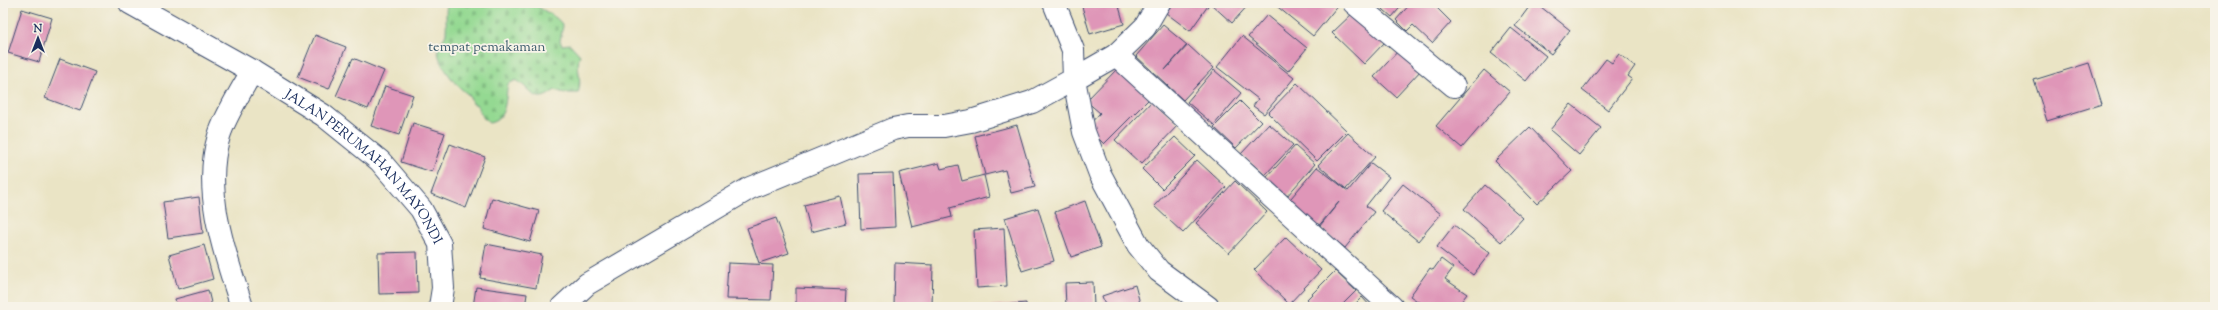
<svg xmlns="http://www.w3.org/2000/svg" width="2218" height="310" font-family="'Sorts Mill Goudy',serif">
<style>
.cemetery{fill:url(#cemetery-stones);stroke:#588478}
.building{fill:#df96b8}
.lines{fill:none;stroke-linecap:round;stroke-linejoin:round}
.minor-casing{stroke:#3a4a6d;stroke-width:24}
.minor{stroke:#fff;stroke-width:22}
.labels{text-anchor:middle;stroke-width:3.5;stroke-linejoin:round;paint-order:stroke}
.park-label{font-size:14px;fill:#395a6b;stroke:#f7f3e8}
.street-label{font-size:14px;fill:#1b2f5e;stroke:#f7f3e8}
</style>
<defs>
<pattern id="cemetery-stones" width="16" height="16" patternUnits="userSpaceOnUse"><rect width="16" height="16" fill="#94d992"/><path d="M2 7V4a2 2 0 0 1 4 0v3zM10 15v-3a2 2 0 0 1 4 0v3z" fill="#7fbb80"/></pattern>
</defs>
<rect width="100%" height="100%" fill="#f7f3e8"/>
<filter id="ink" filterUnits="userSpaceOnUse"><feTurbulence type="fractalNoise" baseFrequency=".025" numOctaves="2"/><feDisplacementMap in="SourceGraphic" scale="8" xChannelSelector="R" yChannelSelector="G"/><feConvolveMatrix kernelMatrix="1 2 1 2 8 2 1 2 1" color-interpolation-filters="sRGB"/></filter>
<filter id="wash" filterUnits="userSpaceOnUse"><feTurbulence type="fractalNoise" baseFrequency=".012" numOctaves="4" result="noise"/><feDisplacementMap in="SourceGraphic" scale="16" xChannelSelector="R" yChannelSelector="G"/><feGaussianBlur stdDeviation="0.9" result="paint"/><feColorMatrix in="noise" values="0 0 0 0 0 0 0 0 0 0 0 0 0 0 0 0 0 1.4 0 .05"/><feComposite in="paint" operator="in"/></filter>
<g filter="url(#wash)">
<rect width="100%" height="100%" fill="#eae4c5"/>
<path class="cemetery" d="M447,3H535C538,10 557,14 563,26L560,41L562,45L570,44L580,55C575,68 583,80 578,93H564L555,90C534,107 532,89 516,80L508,84C505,99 507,120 489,123L483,118L477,105L472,103L469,95C457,87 436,63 438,47C439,42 445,39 446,34C447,24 445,13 447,3Z"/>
<g id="blocks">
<g class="building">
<path d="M1081,3H1118L1124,24L1090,34Z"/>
<path d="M1173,3H1210L1190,31L1166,13Z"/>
<path d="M1212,3H1250L1232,23L1211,4Z"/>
<path d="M1273,3H1340L1313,36Z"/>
<path d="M1376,3H1404L1392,17Z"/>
<path d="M1411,3H1432L1451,22L1432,43L1413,25L1407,31L1396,20Z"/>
<path d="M1532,3H1536L1570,30L1551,54L1515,26Z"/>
<path d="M22,9L52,18L39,62L8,53Z"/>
<path d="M1355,11L1386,41L1364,64L1332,33Z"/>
<path d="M1267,15L1307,48L1288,71L1248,37Z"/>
<path d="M1163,25L1187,45L1165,70L1188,45L1213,68L1183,100L1136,56Z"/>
<path d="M1511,28L1546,56L1526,81L1491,53Z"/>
<path d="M315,35L346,47L329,89L298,77Z"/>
<path d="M1242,36L1294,78L1264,114L1253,106L1258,99L1217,67Z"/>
<path d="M1400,49L1422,69L1396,97L1374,77Z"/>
<path d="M1619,54L1635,66L1628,76L1632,79L1608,110L1582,90L1606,59L1612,63Z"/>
<path d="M353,58L384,71L368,109L336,96Z"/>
<path d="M60,59L95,72L80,111L45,98Z"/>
<path d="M2089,63L2102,104L2047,121L2034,80Z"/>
<path d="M1118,68L1150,98L1104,144L1087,127L1100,113L1086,101Z"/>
<path d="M1214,70L1241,93L1214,125L1187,102Z"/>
<path d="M1484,70L1510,92L1462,148L1436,126Z"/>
<path d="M1297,83L1347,131L1317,161L1268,113Z"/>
<path d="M385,86L413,95L399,135L371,126Z"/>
<path d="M1153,100L1179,124L1141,164L1115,140Z"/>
<path d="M1240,101L1261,122L1236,148L1214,127Z"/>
<path d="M1571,104L1601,128L1579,155L1550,130Z"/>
<path d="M413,123L445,133L432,172L401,162Z"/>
<path d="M1269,124L1293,145L1265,175L1241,154Z"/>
<path d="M1017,125L1035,187L1011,193L1005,170L985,175L975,136Z"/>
<path d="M1530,127L1572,171L1537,204L1495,161Z"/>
<path d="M1348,133L1375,157L1346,189L1318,165Z"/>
<path d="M1175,137L1195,156L1162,189L1142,169Z"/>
<path d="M450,144L485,157L466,208L431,194Z"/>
<path d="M1295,146L1315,164L1287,196L1266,178Z"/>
<path d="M1197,160L1226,187L1183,233L1154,206Z"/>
<path d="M939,163L941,169L958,165L962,181L984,175L989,197L950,208L952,217L912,227L899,173Z"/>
<path d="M1371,163L1389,177L1366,206L1374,212L1345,248L1319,227L1339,202L1316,229L1286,204L1317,167L1348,191Z"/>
<path d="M893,173L895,227L861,229L859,174Z"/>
<path d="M1235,181L1267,212L1229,253L1196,223Z"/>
<path d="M1403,184L1441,214L1418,241L1381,211Z"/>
<path d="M1485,185L1523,218L1501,242L1464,209Z"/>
<path d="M840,196L846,223L811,232L804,205Z"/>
<path d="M199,197L203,233L168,238L163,202Z"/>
<path d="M492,198L539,211L530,242L484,229Z"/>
<path d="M1085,201L1101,247L1071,257L1055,212Z"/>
<path d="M1038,208L1054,261L1022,271L1005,218Z"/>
<path d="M776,218L789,253L759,263L747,228Z"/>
<path d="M1454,225L1490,253L1473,275L1437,247Z"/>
<path d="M1004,228L1007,286L977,288L974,230Z"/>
<path d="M1286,237L1321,270L1289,304L1254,270Z"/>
<path d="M486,244L542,255L536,288L480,278Z"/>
<path d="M204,245L213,279L178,289L169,255Z"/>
<path d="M417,252L418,293L379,294L378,253Z"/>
<path d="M1441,259L1453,268L1445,279L1467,294L1457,307H1426L1410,296L1430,268L1433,270Z"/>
<path d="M728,263L773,265L771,300L726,299Z"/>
<path d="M895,263L933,265L932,307H894Z"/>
<path d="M1335,271L1356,291L1340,307H1315L1307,299Z"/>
<path d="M1093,282L1094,307H1066L1065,283Z"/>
<path d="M1135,285L1141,307H1106L1102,296Z"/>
<path d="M476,287L527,294L525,307H473Z"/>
<path d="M796,288L846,290L845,307H796Z"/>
<path d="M208,290L212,307H177L175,299Z"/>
<path d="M1362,297L1371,307H1352Z"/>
<path d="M1026,303V307H991V306Z"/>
</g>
</g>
</g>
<g filter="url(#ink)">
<use href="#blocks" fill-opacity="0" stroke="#3a4a6d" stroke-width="1"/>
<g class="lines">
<defs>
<g id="minor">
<path id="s1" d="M130,3L252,71L323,115L380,161L421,209L440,244L443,288L440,307"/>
<path d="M1159,3L1145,27L1116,55L1074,79L1084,132L1100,174L1138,245L1159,271L1208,307"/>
<path d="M1354,3L1454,86"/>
<path d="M1116,55L1392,307"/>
<path d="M242,307C225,254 202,192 219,136C225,116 242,90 252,71"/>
<path d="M562,307L587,284L750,188L893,129L908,126H944L971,121L1032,102L1074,79L1073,50L1054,3"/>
</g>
</defs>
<use href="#minor" class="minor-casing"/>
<use href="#minor" class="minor"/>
</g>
</g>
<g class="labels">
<g class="park-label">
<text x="487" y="51">tempat pemakaman</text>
</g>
<g class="street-label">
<text dy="5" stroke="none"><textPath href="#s1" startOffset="289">JALAN PERUMAHAN MAYONDI</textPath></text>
</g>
</g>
<rect width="2218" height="310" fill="none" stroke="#f7f3e8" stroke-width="16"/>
<g transform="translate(38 38)" stroke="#f7f3e8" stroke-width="3" paint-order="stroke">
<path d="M0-3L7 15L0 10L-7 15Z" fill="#1b2f5e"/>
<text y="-6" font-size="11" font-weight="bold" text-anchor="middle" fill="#1b2f5e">N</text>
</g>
</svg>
